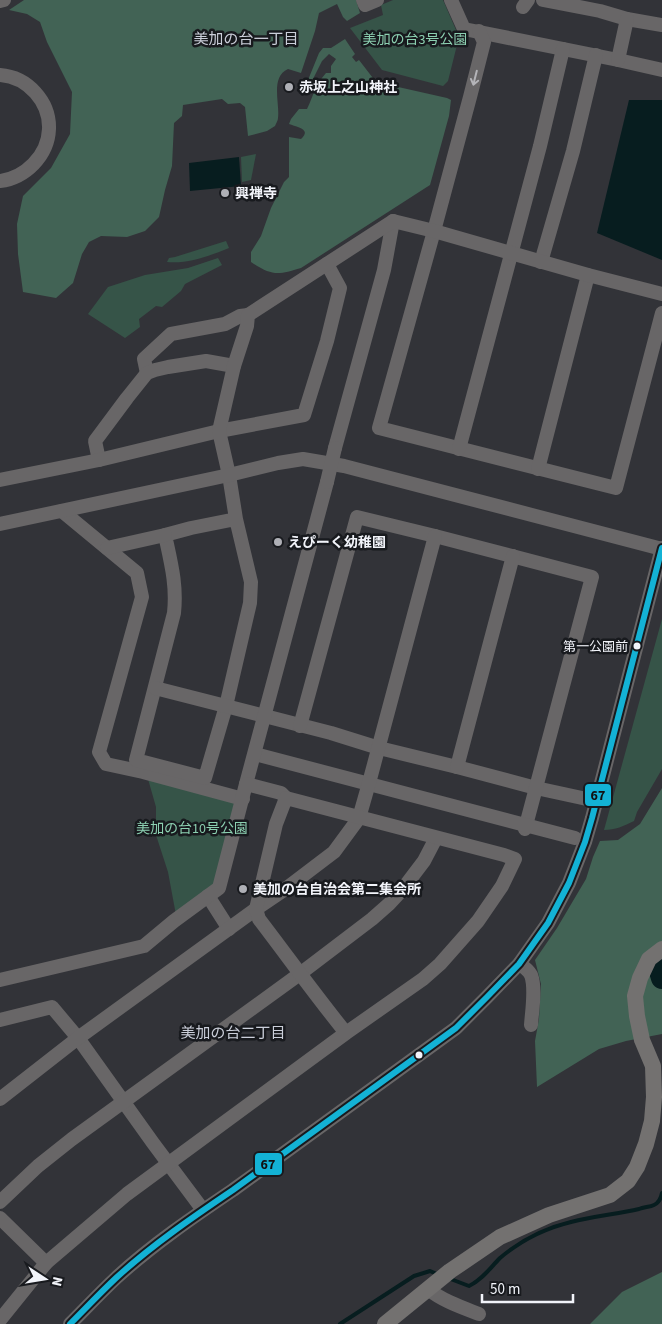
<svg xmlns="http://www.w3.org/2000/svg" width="662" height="1324" font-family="'Source Sans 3','Noto Sans JP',sans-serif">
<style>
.green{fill:#365448}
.forest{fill:#426355}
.water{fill:#071d1f}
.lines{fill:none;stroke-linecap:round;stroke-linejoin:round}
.stream{stroke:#071d1f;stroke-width:4}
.river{stroke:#071d1f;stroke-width:22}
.minor{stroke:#686667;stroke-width:14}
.major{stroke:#737170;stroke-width:16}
.minor-bridge{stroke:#686667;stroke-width:14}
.bus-1-casing{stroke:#181a1e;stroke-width:10}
.bus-1{stroke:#13b2d5;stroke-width:6}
.oneway{stroke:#b4b4b8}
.poi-dot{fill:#afb0b6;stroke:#181a1e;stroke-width:2}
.bus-dot{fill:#f2f4fa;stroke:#181a1e;stroke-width:2}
.labels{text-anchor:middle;stroke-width:5;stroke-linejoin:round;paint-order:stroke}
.bus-label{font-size:13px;fill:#f2f4fa;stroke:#181a1e;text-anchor:end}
.park-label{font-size:14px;fill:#8cd0b1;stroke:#181a1e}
.poi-label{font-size:14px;font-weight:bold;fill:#f2f4fa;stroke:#181a1e;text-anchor:start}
.neighbourhood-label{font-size:15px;fill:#cbcfda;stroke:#181a1e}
.line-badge{stroke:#181a1e;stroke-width:2}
.pale-badge-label{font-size:14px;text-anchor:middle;font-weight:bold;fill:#111}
</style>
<rect width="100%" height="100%" fill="#323338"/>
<g class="green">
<path d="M393,0H443L459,37L448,81L443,86L382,70L350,28L383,15L381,5Z"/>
<path d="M256,154L251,180L242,182L241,157Z"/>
<path d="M226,241L229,248C209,256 188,264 167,262L169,258L175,257Z"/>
<path d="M218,258L222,265L185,284L181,291L162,307L156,306L139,319L140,327L125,338L88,314L108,287L145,275L188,268Z"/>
<path d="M662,619V769L637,812L634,821C624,826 615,830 604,830Z"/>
<path d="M148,779L234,801L236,807L216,886L176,915L168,872L156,835V807Z"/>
</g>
<g class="forest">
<path d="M24,0H356L360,13L347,21L343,17L337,4L319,13L315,31L301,73L288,69C270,77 280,103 278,118C278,121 276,123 275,126L267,131L248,136L245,107L240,103L228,104L222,99L183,105L182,116L174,123L172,166L165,190L159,217L145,231L127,237L101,236L89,242L82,254L73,283L56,298L23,292L18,254L17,224L23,196L51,168L70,134L72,92L47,42L40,22L27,14L9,10Z"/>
<path d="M345,39L355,54L352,57L356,62L359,60L376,82L447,98L451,100L449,116L430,185L301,268C278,275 272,276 251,262V252L261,236L271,208L284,182L289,177V137L301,139C312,129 297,127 289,124L291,119L299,109H307C314,94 315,85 326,73H331V66L336,59L329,54L322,61L311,83L308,80L319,53L323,48H331Z"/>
<path d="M662,788V1034L626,1041L599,1049L537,1087L535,1041L539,1019L541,984L535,960L557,928L586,879L593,857L600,841L618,840L640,824Z"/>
<path d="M662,1272V1324H590L622,1292Z"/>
</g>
<g class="water">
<path d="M629,100H662V260L597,233Z"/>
<path d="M239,157L241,186L190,191L189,163Z"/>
</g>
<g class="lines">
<g class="stream">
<path d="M448,1278L469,1286C482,1280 490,1268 500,1258C520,1241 546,1228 571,1222C594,1216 617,1214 639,1209C644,1207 650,1207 654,1205C659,1203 661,1198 662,1193"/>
<path d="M340,1324L414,1276L430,1271L439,1275"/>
</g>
<path class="river" d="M662,963L659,968L662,978"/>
<g class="minor">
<path d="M363,0L365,5L377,0"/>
<path d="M451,0L464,29L618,60L662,70"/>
<path d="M543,0L600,11L627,19L662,25"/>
<path d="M0,1L4,0"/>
<path d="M523,7L528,0"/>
<path d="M479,31L484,42L470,97L434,231L379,428L616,488L662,313"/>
<path d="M618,60L627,19"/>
<path d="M0,75C28,77 50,102 49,129C48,156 25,178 0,181"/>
<path d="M541,262L573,151L596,55"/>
<path d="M147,373L144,359L171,334L225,324L240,316L248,315"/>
<path d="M335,448L384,270L393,221"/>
<path d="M459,449L540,146L563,49"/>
<path d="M99,460L95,441L127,398L147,373L155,370L168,367L206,361L234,366"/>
<path d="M538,469L588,275"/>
<path d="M0,480L99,460L219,431L304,415L327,341L340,288L327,264"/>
<path d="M62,511L137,573L142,597L99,752L106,764L143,772L243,799"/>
<path d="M236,519L191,528L165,535C171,563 177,585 174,613L136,760L205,778L226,706L250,603L251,582L236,519L229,475L219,431L234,366L247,326L248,315L393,221L434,231L588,275L662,294"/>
<path d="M0,524L229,475L278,463L303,459L344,466L662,549"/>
<path d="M107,548L165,535"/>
<path d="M155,688L331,733L379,748L457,767L536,788L596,801"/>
<path d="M300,726L357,517L435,536L592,577L525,829"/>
<path d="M255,754L575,838"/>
<path d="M457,767L513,556"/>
<path d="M246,784L327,482"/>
<path d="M208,896L229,929"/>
<path d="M519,964C524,967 528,969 531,975C536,988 532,1010 531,1025"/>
<path d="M0,980L144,946L174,921L219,888L246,784L281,793L286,798"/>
<path d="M0,1020L52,1007L78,1038L153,1143L203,1210"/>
<path d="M0,1099L78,1038L256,909L284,890L334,852L359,818L369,783L435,536"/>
<path d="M0,1202L38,1166L72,1139L301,973L372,919L389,904L402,890L424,861L436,838"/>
<path d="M0,1218L46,1263"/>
<path d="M428,1289C443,1301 461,1307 479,1314"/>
<path d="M0,1320L46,1263L127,1194L346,1033L423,979L440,964L478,921L502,886L515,859L504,855L286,798L276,824L256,909L259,919C288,957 316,996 346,1033"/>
<path d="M70,1324C85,1309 100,1293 116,1278C152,1245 193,1217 233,1190L456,1028L487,997L519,964L548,923L569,883L585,842L592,818L662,548"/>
</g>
<path class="major" d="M385,1324L450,1271L500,1237L549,1215L610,1195L628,1181L637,1167L646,1144L652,1121L654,1097L653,1066L642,1040L637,1016L635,996L640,978L649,959L662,949"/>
<path class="minor-bridge" d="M327,482L335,448"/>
<defs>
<path id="bus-1" d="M70,1324C85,1309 100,1293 116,1278C152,1245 193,1217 233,1190L456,1028L487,997L519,964L548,923L569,883L585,842L592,818L662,548"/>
</defs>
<use href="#bus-1" class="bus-1-casing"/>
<use href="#bus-1" class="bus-1"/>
</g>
<defs><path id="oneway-shaft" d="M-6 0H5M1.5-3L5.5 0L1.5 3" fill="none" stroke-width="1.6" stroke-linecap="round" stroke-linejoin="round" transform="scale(1.25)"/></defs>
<use class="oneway" href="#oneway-shaft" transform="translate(475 78) rotate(104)"/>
<g class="poi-dot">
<circle cx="289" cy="87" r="5"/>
<circle cx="225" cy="193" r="5"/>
<circle cx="278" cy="542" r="5"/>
<circle cx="243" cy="889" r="5"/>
</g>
<g class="bus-dot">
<circle cx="637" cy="646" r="4.5"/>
<circle cx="419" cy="1055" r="4.5"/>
</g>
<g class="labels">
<g class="bus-label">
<text x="628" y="651">第一公園前</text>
</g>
<g class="park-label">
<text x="415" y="44">美加の台3号公園</text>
<text x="192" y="833">美加の台10号公園</text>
</g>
<g class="poi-label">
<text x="299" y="92">赤坂上之山神社</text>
<text x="235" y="198">興禅寺</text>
<text x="288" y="547">えぴーく幼稚園</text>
<text x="253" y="894">美加の台自治会第二集会所</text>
</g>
<g class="neighbourhood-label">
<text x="246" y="44">美加の台一丁目</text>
<text x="233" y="1038">美加の台二丁目</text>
</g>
</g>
<g class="line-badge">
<rect x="584" y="783" width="28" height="24" rx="5" fill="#13b2d5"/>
<rect x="254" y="1152" width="29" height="24" rx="5" fill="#13b2d5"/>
</g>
<g class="pale-badge-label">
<text x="598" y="800">67</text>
<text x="268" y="1169">67</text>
</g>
<g transform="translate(45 1279) rotate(102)" stroke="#181a1e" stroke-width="4" paint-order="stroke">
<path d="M0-4L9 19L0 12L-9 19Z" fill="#f2f4fa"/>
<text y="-8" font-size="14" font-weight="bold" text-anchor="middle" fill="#f2f4fa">N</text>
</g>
<path d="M482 1294v8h91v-8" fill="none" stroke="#f2f4fa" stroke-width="2.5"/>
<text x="490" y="1294" font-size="15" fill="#f2f4fa" stroke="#181a1e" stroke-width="4" paint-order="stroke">50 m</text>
</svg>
